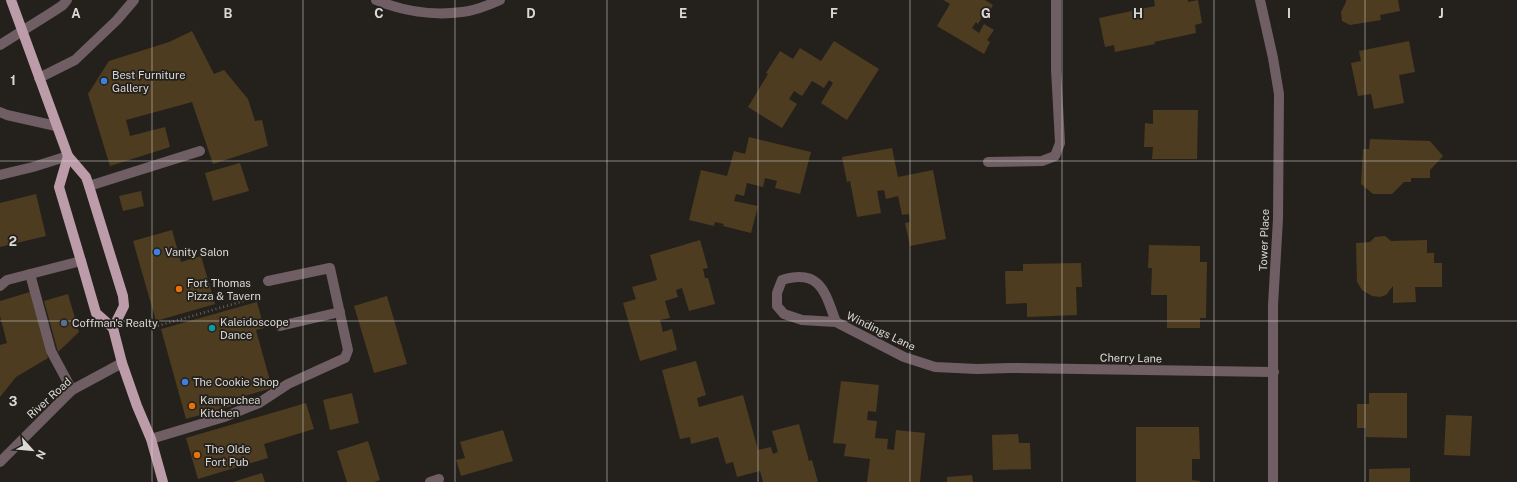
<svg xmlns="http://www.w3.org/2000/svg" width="1517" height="482" font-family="'Public Sans',sans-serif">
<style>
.building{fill:#4d3c1f}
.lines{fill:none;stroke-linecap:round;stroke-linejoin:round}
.path{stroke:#666360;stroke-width:2.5;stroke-dasharray:1 3;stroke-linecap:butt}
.minor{stroke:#6f5f65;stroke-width:10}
.major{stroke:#bd9caa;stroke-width:10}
.grid{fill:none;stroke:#dbd9d6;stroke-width:1;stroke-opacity:0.55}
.shop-dot{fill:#3f7fe0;stroke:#24211d;stroke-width:1.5}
.food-dot{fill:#e8710a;stroke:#24211d;stroke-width:1.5}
.service-dot{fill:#5c6f8a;stroke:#24211d;stroke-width:1.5}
.culture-dot{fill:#0f9aa8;stroke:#24211d;stroke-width:1.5}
.labels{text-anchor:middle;stroke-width:3.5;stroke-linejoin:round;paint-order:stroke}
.poi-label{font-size:11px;fill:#dbd9d6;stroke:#24211d;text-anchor:start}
.street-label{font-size:11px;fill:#dbd9d6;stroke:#24211d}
.grid-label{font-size:13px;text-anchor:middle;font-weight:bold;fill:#dbd9d6;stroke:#24211d;stroke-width:3.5;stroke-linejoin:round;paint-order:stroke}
</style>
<rect width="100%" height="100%" fill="#24211d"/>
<g class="building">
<path d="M943,0H985L993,5L985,19L982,17L978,24L976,22L972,28L979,33L984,24L994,30L987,40L990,42L984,54L937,26L950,4Z"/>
<path d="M1154,0H1188V2L1198,0L1202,23L1195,25L1196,33L1154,42L1155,44L1115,52L1114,45L1105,47L1099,18L1155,6Z"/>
<path d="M1346,0H1398L1400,11L1380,15L1381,20L1350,25L1342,21L1341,12L1346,2Z"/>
<path d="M192,31L214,74L224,70L248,99L255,121L262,120L268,146L213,164L192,102L126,120L130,136L165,127L170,147L110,166L88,94L109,61L169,42Z"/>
<path d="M834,41L879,69L847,120L821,103L833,83L829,80L824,88L812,81L802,96L794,91L789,99L797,104L782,128L748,107L768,74L766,73L780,51L793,59L800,48L821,61Z"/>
<path d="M1409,41L1415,72L1399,75L1404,103L1374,109L1371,94L1358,96L1351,63L1361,61L1359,51Z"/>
<path d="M1153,110H1198L1197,159H1152L1153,147H1144L1145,123L1153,124Z"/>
<path d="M749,137L811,152L800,194L775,188L777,181L765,178L763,187L747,183L744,196L736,194L734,201L758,206L751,233L723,226L724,224L715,222L714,226L689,220L701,170L727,176L734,151L745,154Z"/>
<path d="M1370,139L1430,141L1443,156L1430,170V178H1411V182H1404L1392,194H1373L1361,184L1363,149H1369Z"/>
<path d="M892,148L898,177L933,170L946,239L910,246L905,223L910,222L909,214L902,215L898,196L886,199L884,190L877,191L881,213L857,217L850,181L847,182L842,157Z"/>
<path d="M240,163L249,191L213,201L205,173Z"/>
<path d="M141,191L144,206L123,211L119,196Z"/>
<path d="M36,194L46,236L0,247V203Z"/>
<path d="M172,230L181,262L201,256L215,304L156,321L133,241Z"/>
<path d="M1385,236L1391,241L1427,240V253H1434V263H1442V287H1415L1416,302L1393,303V286L1386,295L1380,297L1372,296L1362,290L1357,282L1356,243L1370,242L1375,237Z"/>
<path d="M700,240L708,268L703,269L705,278H708L715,304L689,311L682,288L676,290L678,297L665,301L670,318L660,320L663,332L672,329L677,350L640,361L623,303L636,299L632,287L657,280L650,255Z"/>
<path d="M1149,245L1200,246V262H1207L1206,318H1200V328H1167V295H1151L1152,268H1148Z"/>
<path d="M1081,263L1082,287H1076L1077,315L1027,317V303L1006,304L1005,271H1023V264Z"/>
<path d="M30,292L48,358L16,377L0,397V345L7,343L0,316V301Z"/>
<path d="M68,294L79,332L58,352L44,301Z"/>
<path d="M387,296L407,364L374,373L354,306Z"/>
<path d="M257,302L264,328L256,330L272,388L241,397L243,403L186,419L161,329Z"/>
<path d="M696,361L706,395L697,398L699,407L743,395L758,450L771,447L773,454L778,452L772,431L799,424L809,461L812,460L818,482H763L760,471L737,477L733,462L726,464L718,437L691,444L690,437L680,439L662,370Z"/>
<path d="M841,381L879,385L876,412L868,411L867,420L877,421L875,438L888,439L887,449L894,450L896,430L925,433L920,482H867L870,459L844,456L846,444L833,443Z"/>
<path d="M352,393L359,423L330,430L323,400Z"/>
<path d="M1369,393H1407V438L1366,437V428H1357V404H1369Z"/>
<path d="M306,403L314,429L264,444L268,458L198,479L186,438Z"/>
<path d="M1446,415L1472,416L1470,456L1444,455Z"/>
<path d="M1136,427H1199L1200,459H1192V480L1200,481V482H1136Z"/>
<path d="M503,430L513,461L461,476L456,460L465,458L460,442Z"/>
<path d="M1018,434L1019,443H1030L1031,469L993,470L992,435Z"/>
<path d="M368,441L380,480L374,482H347L337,451Z"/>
<path d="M1410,468V482H1369V469Z"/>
<path d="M262,473L265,482H233Z"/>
<path d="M972,475L973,482H947V477Z"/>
</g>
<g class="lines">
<path class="path" d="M154,327L254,298L257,294"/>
<g class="minor">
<path d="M376,0C402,11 433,16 462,12C474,11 489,5 500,0"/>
<path d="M1260,0L1273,58L1279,94L1278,219L1273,305V482"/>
<path d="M0,45L54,11L63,5L67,0"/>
<path d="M39,78L75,60L117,20L134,0"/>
<path d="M0,112L7,115L56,126"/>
<path d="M988,162L1042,161L1055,156L1060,143L1056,69V0"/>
<path d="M0,175L33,167L68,156"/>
<path d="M89,186L200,151"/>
<path d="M30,274L51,351L72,390"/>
<path d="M0,286L7,280L81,261"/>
<path d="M836,322L802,320L784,314L777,306V293L782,280C821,268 825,293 836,322L904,357L935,367L977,369L1011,368L1274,372"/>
<path d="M280,326L340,312"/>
<path d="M151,439L224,417L259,403L288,384L345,358L348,350L330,268L268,281"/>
<path d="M0,462L72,390L122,363"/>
<path d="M430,482L439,479"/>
</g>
<g class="major">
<path d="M11,0L68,156L86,177L89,186L123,296L124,306L113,328"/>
<path d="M68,156L59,187L81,261L96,313L113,328L122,363L137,406L151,439L163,482"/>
</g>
</g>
<path class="grid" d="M152,0V482M303,0V482M455,0V482M607,0V482M758,0V482M910,0V482M1062,0V482M1214,0V482M1365,0V482M0,161H1517M0,321H1517"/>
<g class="shop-dot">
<circle cx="104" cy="81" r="4"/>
<circle cx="157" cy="252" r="4"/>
<circle cx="185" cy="382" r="4"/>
</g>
<g class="food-dot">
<circle cx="179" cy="289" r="4"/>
<circle cx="192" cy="406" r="4"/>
<circle cx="197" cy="455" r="4"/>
</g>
<circle class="service-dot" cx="64" cy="323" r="4"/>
<circle class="culture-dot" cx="212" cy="328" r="4"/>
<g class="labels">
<g class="poi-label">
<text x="112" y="79">Best Furniture<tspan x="112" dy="13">Gallery</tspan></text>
<text x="165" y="256">Vanity Salon</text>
<text x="187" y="287">Fort Thomas<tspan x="187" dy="13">Pizza &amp; Tavern</tspan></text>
<text x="220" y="326">Kaleidoscope<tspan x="220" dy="13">Dance</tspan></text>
<text x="72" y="327">Coffman's Realty</text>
<text x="193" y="386">The Cookie Shop</text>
<text x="200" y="404">Kampuchea<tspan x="200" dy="13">Kitchen</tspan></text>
<text x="205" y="453">The Olde<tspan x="205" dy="13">Fort Pub</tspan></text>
</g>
<g class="street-label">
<text transform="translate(1264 240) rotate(-88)" y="4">Tower Place</text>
<text transform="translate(881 331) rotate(26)" y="4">Windings Lane</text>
<text transform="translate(1131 358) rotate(1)" y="4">Cherry Lane</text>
<text transform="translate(49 398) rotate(-42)" y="4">River Road</text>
</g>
</g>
<g class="grid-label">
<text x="76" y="18">A</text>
<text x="228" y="18">B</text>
<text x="379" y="18">C</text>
<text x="531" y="18">D</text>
<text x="683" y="18">E</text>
<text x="834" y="18">F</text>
<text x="986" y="18">G</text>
<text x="1138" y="18">H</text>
<text x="1289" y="18">I</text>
<text x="1441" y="18">J</text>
<text x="13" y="85">1</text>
<text x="13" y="246">2</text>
<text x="13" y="406">3</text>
</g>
<g transform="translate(32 450) rotate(117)" stroke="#24211d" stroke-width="3" paint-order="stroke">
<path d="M0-3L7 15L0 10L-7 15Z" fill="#dbd9d6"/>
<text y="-6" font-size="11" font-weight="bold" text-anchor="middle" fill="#dbd9d6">N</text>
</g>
</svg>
